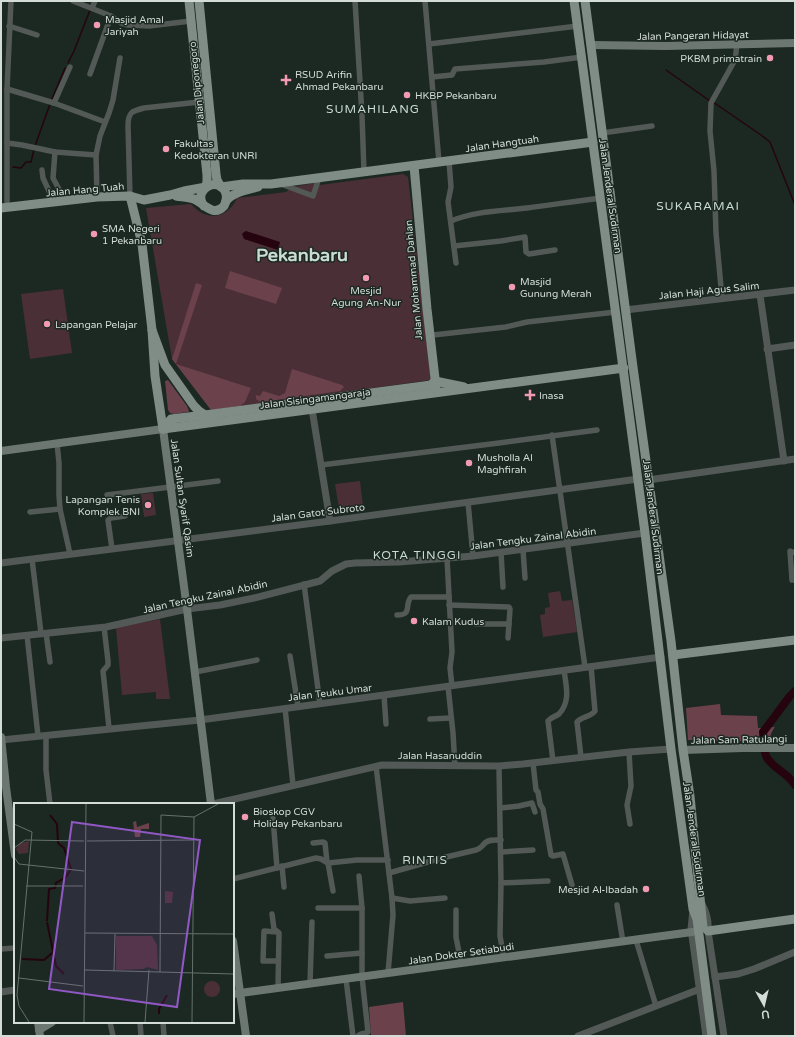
<svg xmlns="http://www.w3.org/2000/svg" width="796" height="1037" font-family="'Varela Round',sans-serif">
<style>
.green{fill:#4b2f37}
.forest{fill:#6b414c}
.water{fill:#25040f}
.lines{fill:none;stroke-linecap:round;stroke-linejoin:round}
.stream{stroke:#25040f;stroke-width:1.5}
.river{stroke:#25040f;stroke-width:8}
.minor{stroke:#535956;stroke-width:5.5}
.tertiary{stroke:#535956;stroke-width:7}
.secondary{stroke:#6c7771;stroke-width:8}
.primary{stroke:#7f8d86;stroke-width:9}
.poi-dot{fill:#f19ab1;stroke:#1b2922;stroke-width:1.5}
.labels{text-anchor:middle;stroke-width:3;stroke-linejoin:round;paint-order:stroke}
.poi-label{font-size:10px;fill:#d4dcd8;stroke:#1b2922;text-anchor:start}
.street-label{font-size:10px;fill:#d4dcd8;stroke:#1b2922}
.quarter-label{font-size:12px;letter-spacing:1px;fill:#cadcd3;stroke:#1b2922}
.town-label{font-size:18px;font-weight:bold;fill:#cadcd3;stroke:#1b2922}
.inset-river{fill:none;stroke:#25040f;stroke-width:2}
.inset-road{fill:none;stroke:#65716b;stroke-width:1}
.view{fill:#9158c5;fill-opacity:0.15;stroke:#9158c5;stroke-width:2}
.inset-edge{fill:none;stroke:#d4dcd8;stroke-width:2}
</style>
<rect width="100%" height="100%" fill="#1b2922"/>
<g class="green">
<path d="M403,174L408,177L431,380L211,410L172,359L146,208L191,204C206,222 228,219 237,198L286,192L292,187L314,183L320,185Z"/>
<path d="M63,289L72,353L30,359L21,294Z"/>
<path d="M360,481L363,506L339,509L335,484Z"/>
<path d="M153,493L156,515L144,517L141,494Z"/>
<path d="M560,591L562,601L572,600L577,632L543,637L540,615L545,614V608L550,607L548,593Z"/>
<path d="M160,619L170,699H156V692L122,695L116,628Z"/>
</g>
<g class="forest">
<path d="M230,271L282,288L276,304L225,288Z"/>
<path d="M196,283L202,285L176,364L251,388L245,402L240,406L211,410L172,359Z"/>
<path d="M292,369L342,385L344,387L340,391L262,402L259,401L256,399V395L260,396L263,391L279,396L285,393Z"/>
<path d="M168,380L187,406L189,411L188,412L174,414L170,413L168,410L165,381Z"/>
<path d="M720,704L721,715L757,716L758,728L775,727C772,731 769,737 770,742L688,740L686,708Z"/>
<path d="M403,1002L406,1036H371L369,1007Z"/>
</g>
<path class="water" d="M246,231L280,242L278,250L244,239L242,234L244,232Z"/>
<g class="lines">
<g class="stream">
<path d="M68,63L74,51L90,10"/>
<path d="M666,70L710,101"/>
<path d="M52,99L65,68"/>
<path d="M713,102L761,135L770,142L795,205"/>
<path d="M35,146L50,104"/>
<path d="M13,167L21,168L26,162H31L34,149"/>
</g>
<path class="river" d="M795,691L790,696L763,732C764,740 763,751 767,758C774,769 788,773 795,785"/>
<g class="minor">
<path d="M73,1L111,16L121,23L128,25L149,26L191,21"/>
<path d="M355,1L362,115L364,172"/>
<path d="M425,1L439,162"/>
<path d="M92,8L95,1"/>
<path d="M9,26L37,35"/>
<path d="M429,44L578,26"/>
<path d="M90,74L111,16"/>
<path d="M432,77L452,75L455,69L544,62L582,57"/>
<path d="M7,89L54,103L105,122"/>
<path d="M54,103L70,67"/>
<path d="M602,133L652,126"/>
<path d="M7,143L22,145L55,152L96,155"/>
<path d="M55,152L53,178L61,193L63,201"/>
<path d="M449,161L451,187L448,202L456,263"/>
<path d="M42,170L43,178L54,202"/>
<path d="M281,184L313,196L319,178"/>
<path d="M130,196L128,126C128,112 132,111 144,108L199,102"/>
<path d="M97,197L96,155L100,136L109,113L113,100L120,58"/>
<path d="M7,207V89L11,1"/>
<path d="M451,221C475,211 501,211 527,208C551,205 576,201 601,198"/>
<path d="M454,246L501,241L525,237L526,252L529,254L555,250"/>
<path d="M722,298L716,233L714,171L710,131L711,103L735,60L737,44"/>
<path d="M429,334L433,335L506,327L527,322L616,312"/>
<path d="M552,435L585,667"/>
<path d="M57,443L59,463V495L60,509L70,554"/>
<path d="M321,465L499,443L597,430"/>
<path d="M107,495L218,481"/>
<path d="M468,502L473,556"/>
<path d="M30,512L60,509"/>
<path d="M112,549L108,520L111,518L125,516"/>
<path d="M523,550L525,578"/>
<path d="M501,552L503,587"/>
<path d="M795,553L790,551L792,580H795"/>
<path d="M447,558L452,652L450,668L452,686"/>
<path d="M32,559L41,633"/>
<path d="M304,584L320,704"/>
<path d="M449,605L509,607L510,609L508,638"/>
<path d="M397,615C413,615 404,605 411,597H449"/>
<path d="M476,624H509"/>
<path d="M104,627L108,661V665L103,671L109,728"/>
<path d="M46,633L50,662"/>
<path d="M27,635L38,736"/>
<path d="M290,656L298,706"/>
<path d="M195,672L257,660"/>
<path d="M448,686L453,733L455,766"/>
<path d="M384,695L386,724"/>
<path d="M285,708L293,785"/>
<path d="M430,719L451,718"/>
<path d="M46,736V770L50,804"/>
<path d="M629,752L631,786L627,805L630,824"/>
<path d="M581,757L577,722C582,716 591,717 595,711L591,666"/>
<path d="M553,761L548,721C551,717 555,717 559,714C571,701 566,686 564,670"/>
<path d="M533,763L536,790L538,792L540,804L543,809L551,855L553,856L563,854L572,885"/>
<path d="M376,766L392,898L393,915L388,973"/>
<path d="M499,766L501,883L500,936L504,958"/>
<path d="M500,808L519,806L532,803L535,812"/>
<path d="M273,818L277,868"/>
<path d="M313,843L323,842L325,843L327,862"/>
<path d="M501,852L533,850"/>
<path d="M328,863L333,891"/>
<path d="M282,866L284,887"/>
<path d="M389,873L442,858L476,850C480,849 481,847 484,844C488,839 495,840 501,840"/>
<path d="M233,879L316,858L321,859L328,863L357,860H388"/>
<path d="M501,883L548,881"/>
<path d="M392,898L410,901L445,898"/>
<path d="M617,905L623,942"/>
<path d="M318,908H362"/>
<path d="M456,910V937L461,963"/>
<path d="M272,914L274,929L278,932L279,933L278,988"/>
<path d="M277,932L264,931L263,961H278"/>
<path d="M636,940L656,1006"/>
<path d="M1,949L15,948"/>
<path d="M327,956L362,953"/>
<path d="M346,979L353,1036"/>
<path d="M310,984L312,922"/>
<path d="M110,1022L113,1036"/>
<path d="M140,1022L141,1036"/>
<path d="M163,1022L164,1036"/>
<path d="M358,1036C360,1033 365,1034 368,1032L362,977V908L359,876"/>
</g>
<g class="tertiary">
<path d="M760,295L784,461"/>
<path d="M625,310L795,290"/>
<path d="M767,349L795,345"/>
<path d="M312,409L330,521"/>
<path d="M648,480L795,459"/>
<path d="M1,563L112,549L330,521L638,479"/>
<path d="M1,638L106,627L187,609L220,605L254,598L320,581L332,571L346,564L355,563L399,562L473,556L645,533"/>
<path d="M1,740L200,720L384,695L661,657"/>
<path d="M213,804L382,765L499,766L523,764L629,752L671,749"/>
<path d="M702,904C707,913 709,920 708,931L724,1036"/>
<path d="M693,909L691,929L706,1036"/>
<path d="M715,977L738,974L754,969L795,952"/>
<path d="M1,992L15,990"/>
<path d="M578,1036L700,989"/>
</g>
<g class="secondary">
<path d="M591,45L666,46L795,43"/>
<path d="M1,451L163,429L187,609L211,804"/>
<path d="M1,737L6,787L15,855"/>
<path d="M683,750L742,748H795"/>
<path d="M233,941L246,1036"/>
<path d="M233,994L692,932"/>
<path d="M38,1022L40,1036"/>
<path d="M39,1030L52,1022"/>
</g>
<g class="primary">
<path d="M189,1L207,175V181L206,187"/>
<path d="M199,1L216,174L217,180L221,187"/>
<path d="M574,1L645,533L671,749L693,909L697,919L712,1036"/>
<path d="M585,1L633,367L671,641L683,750L690,796L703,928"/>
<path d="M414,166L427,309L436,387"/>
<path d="M221,187L243,184H271L593,142"/>
<path d="M130,196L142,244L152,330L155,376L163,429"/>
<path d="M176,196C182,197 188,197 194,199C204,203 213,218 224,206C226,202 227,198 226,194C221,175 191,188 204,206"/>
<path d="M226,201C233,192 247,190 258,187"/>
<path d="M1,208L97,197L130,196L144,200L170,195L184,191L206,187"/>
<path d="M152,330L165,365L194,406L199,411L205,415L431,385L435,381L464,387"/>
<path d="M163,429L624,368"/>
<path d="M163,429L171,419L205,415"/>
<path d="M673,655L795,640"/>
<path d="M708,931L795,919"/>
</g>
</g>
<g class="poi-dot">
<circle cx="97" cy="25" r="4"/>
<circle cx="770" cy="58" r="4"/>
<path d="M284 74h4v4h4v4h-4v4h-4v-4h-4v-4h4z"/>
<circle cx="407" cy="95" r="4"/>
<circle cx="166" cy="149" r="4"/>
<circle cx="94" cy="234" r="4"/>
<circle cx="366" cy="278" r="4"/>
<circle cx="512" cy="287" r="4"/>
<circle cx="47" cy="324" r="4"/>
<path d="M528 389h4v4h4v4h-4v4h-4v-4h-4v-4h4z"/>
<circle cx="469" cy="463" r="4"/>
<circle cx="148" cy="505" r="4"/>
<circle cx="414" cy="621" r="4"/>
<circle cx="245" cy="817" r="4"/>
<circle cx="646" cy="889" r="4"/>
</g>
<g class="labels">
<g class="poi-label">
<text x="105" y="23">Masjid Amal<tspan x="105" dy="12">Jariyah</tspan></text>
<text x="762" y="62" text-anchor="end">PKBM primatrain</text>
<text x="295" y="78">RSUD Arifin<tspan x="295" dy="12">Ahmad Pekanbaru</tspan></text>
<text x="415" y="99">HKBP Pekanbaru</text>
<text x="174" y="147">Fakultas<tspan x="174" dy="12">Kedokteran UNRI</tspan></text>
<text x="102" y="232">SMA Negeri<tspan x="102" dy="12">1 Pekanbaru</tspan></text>
<text x="520" y="285">Masjid<tspan x="520" dy="12">Gunung Merah</tspan></text>
<text x="366" y="294" text-anchor="middle">Mesjid<tspan x="366" dy="12">Agung An-Nur</tspan></text>
<text x="55" y="328">Lapangan Pelajar</text>
<text x="539" y="399">Inasa</text>
<text x="477" y="461">Musholla Al<tspan x="477" dy="12">Maghfirah</tspan></text>
<text x="140" y="503" text-anchor="end">Lapangan Tenis<tspan x="140" dy="12">Komplek BNI</tspan></text>
<text x="422" y="625">Kalam Kudus</text>
<text x="253" y="815">Bioskop CGV<tspan x="253" dy="12">Holiday Pekanbaru</tspan></text>
<text x="638" y="893" text-anchor="end">Mesjid Al-Ibadah</text>
</g>
<g class="street-label">
<text transform="translate(693 35) rotate(-1)" y="4">Jalan Pangeran Hidayat</text>
<text transform="translate(196 83) rotate(-96)" y="4">Jalan Diponegoro</text>
<text transform="translate(502 143) rotate(-8)" y="4">Jalan Hangtuah</text>
<text transform="translate(85 189) rotate(-5)" y="4">Jalan Hang Tuah</text>
<text transform="translate(611 196) rotate(82)" y="4">Jalan Jenderal Sudirman</text>
<text transform="translate(413 280) rotate(-95)" y="4">Jalan Mohammad Dahlan</text>
<text transform="translate(709 290) rotate(-6)" y="4">Jalan Haji Agus Salim</text>
<text transform="translate(315 398) rotate(-7)" y="4">Jalan Sisingamangaraja</text>
<text transform="translate(183 498) rotate(82)" y="4">Jalan Sultan Syarif Qasim</text>
<text transform="translate(318 512) rotate(-7)" y="4">Jalan Gatot Subroto</text>
<text transform="translate(654 517) rotate(83)" y="4">Jalan Jenderal Sudirman</text>
<text transform="translate(533 538) rotate(-7)" y="4">Jalan Tengku Zainal Abidin</text>
<text transform="translate(205 596) rotate(-12)" y="4">Jalan Tengku Zainal Abidin</text>
<text transform="translate(330 692) rotate(-7)" y="4">Jalan Teuku Umar</text>
<text transform="translate(739 739) rotate(-1)" y="4">Jalan Sam Ratulangi</text>
<text x="440" y="759">Jalan Hasanuddin</text>
<text transform="translate(695 839) rotate(82)" y="4">Jalan Jenderal Sudirman</text>
<text transform="translate(461 953) rotate(-8)" y="4">Jalan Dokter Setiabudi</text>
</g>
<g class="quarter-label">
<text x="373" y="113">SUMAHILANG</text>
<text x="698" y="210">SUKARAMAI</text>
<text x="417" y="559">KOTA TINGGI</text>
<text x="425" y="864">RINTIS</text>
</g>
<g class="town-label">
<text x="302" y="261">Pekanbaru</text>
</g>
</g>
<g transform="translate(14 803)">
<rect width="220" height="220" fill="#1b2922"/>
<path d="M15,38L14,50L5,51L2,46L6,40ZM151,88L159,89L158,100H151ZM102,133H138L143,142L144,167L133,164L129,166L102,167ZM190 186a8 8 0 1 1 16 0a8 8 0 1 1-16 0Z" fill="#4b2f37"/>
<path d="M122,18L123,24L135,20V26H127L126,34H121L119,19Z" fill="#6b414c"/>
<path class="inset-river" d="M33,118L35,86L41,85L42,80L52,74L57,66L50,45L44,40L43,21L36,12M33,119L42,163L50,171M8,156L30,157L38,150M145,211V206L153,192"/>
<path class="inset-road" d="M0,21L18,29L3,192L5,203L15,219M73,38L180,37M0,45L11,37L70,38M0,54L5,61L70,68M12,83H69M71,130L220,131M71,167L220,171M100,168L101,131M146,169L147,12L180,14L204,1M5,175L69,183M70,219L72,1M131,219L135,167M178,219L180,14"/>
<path class="view" d="M58,19L186,37L163,204L35,186Z"/>
<rect width="220" height="220" class="inset-edge"/>
</g>
<rect width="796" height="1037" fill="none" stroke="#d4dcd8" stroke-width="4"/>
<g transform="translate(764 1005) rotate(172)" stroke="#1b2922" stroke-width="3" paint-order="stroke">
<path d="M0-3L7 15L0 10L-7 15Z" fill="#d4dcd8"/>
<text y="-6" font-size="11" font-weight="bold" text-anchor="middle" fill="#d4dcd8">U</text>
</g>
</svg>
